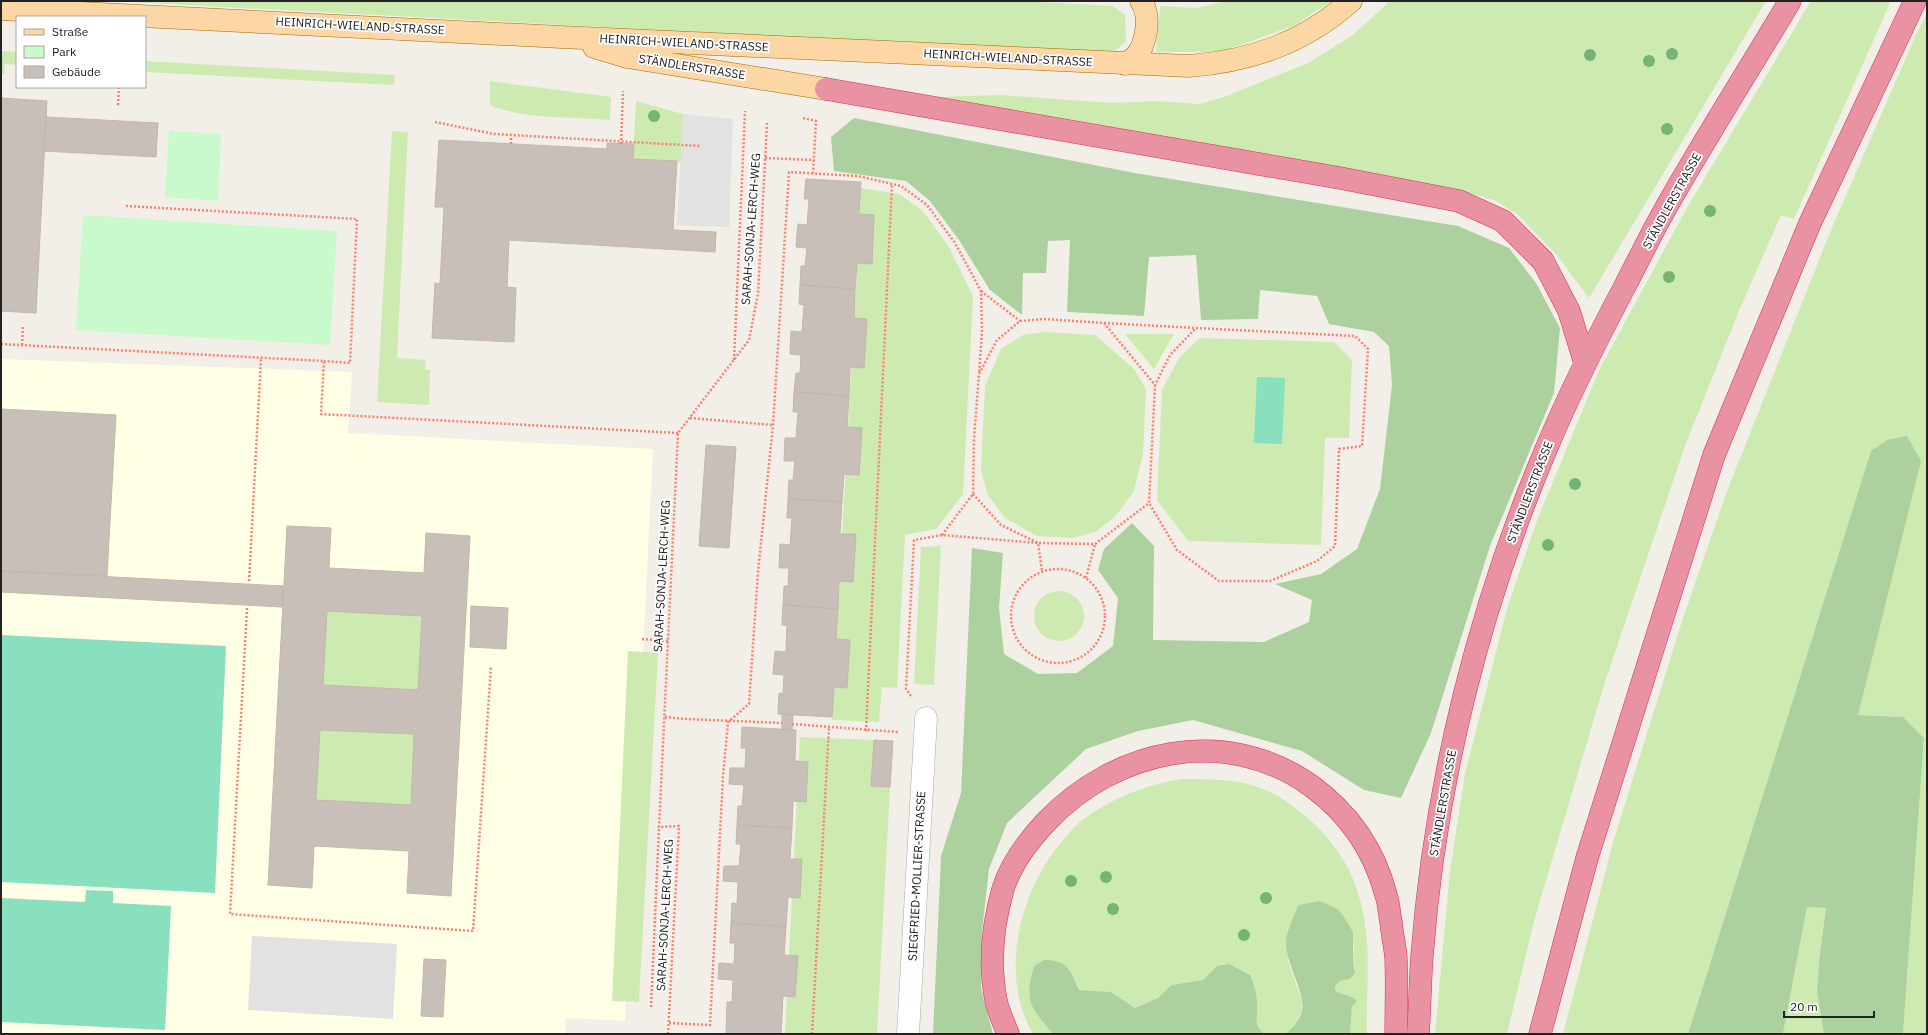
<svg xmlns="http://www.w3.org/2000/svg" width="1928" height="1035" font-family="'IBM Plex Sans',sans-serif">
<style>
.education{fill:#ffffe5}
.grass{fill:#cdebb0}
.forest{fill:#add19e}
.park{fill:#c8facc}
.pitch{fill:#88e0be}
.parking{fill:#e2e2e2}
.building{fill:#c7bfb8;stroke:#c4b6ab;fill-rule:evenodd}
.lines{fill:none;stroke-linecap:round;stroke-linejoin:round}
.minor-casing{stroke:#a9a9a9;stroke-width:23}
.major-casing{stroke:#a06b00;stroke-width:23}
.highway-casing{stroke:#dc2a67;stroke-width:23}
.path{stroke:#fa8072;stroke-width:2.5;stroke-dasharray:2 2;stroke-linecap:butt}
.minor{stroke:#fff;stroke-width:22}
.major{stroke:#fcd6a4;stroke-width:22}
.highway{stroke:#e892a2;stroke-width:22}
.tree{fill:#74b475}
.labels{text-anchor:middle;stroke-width:3.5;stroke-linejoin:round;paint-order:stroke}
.street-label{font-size:12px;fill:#222;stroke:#fff}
</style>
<rect width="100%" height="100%" fill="#f2efe9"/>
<path class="education" d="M1,359L352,372L348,433L653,449L625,1021L566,1018L565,1034H1Z"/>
<g class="grass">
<path d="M111,1H1023L1113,6L1125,15L1126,41L1114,52L792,37Z"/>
<path d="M1226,1H1332L1293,26L1220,52H1156L1160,6L1198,8Z"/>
<path d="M1390,1H1766L1589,298L1556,254L1517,214L1494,200L1448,188L1319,164L938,97L1001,95L1111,103L1156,101L1200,104L1227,96L1310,62L1353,35Z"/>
<path d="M1811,1H1891L1794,219L1781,215L1739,311L1685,446L1605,682L1534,921L1507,1034H1435L1450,871L1465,774L1507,609L1536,523L1599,370L1688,206Z"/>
<path d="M1927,13V1034H1903L1924,738L1903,717L1858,715L1920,461L1887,440L1871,452L1688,1034H1563L1614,839L1682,621L1727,491L1831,230L1914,39Z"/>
<path d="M1,51L17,52V65L5,64L4,74H1Z"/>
<path d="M145,61L395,75L394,85L145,72Z"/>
<path d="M490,81L611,97L610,120C576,117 520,119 490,105Z"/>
<path d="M636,101L683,114L681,162L633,159Z"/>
<path d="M392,131L408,132L397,358L426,360L425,370H430L429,405L377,402Z"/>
<path d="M861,188L899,194L923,211L949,247L973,296L963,494L936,529L905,535L897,688L882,687L879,722L832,720Z"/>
<path d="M1044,332L1095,335L1134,369L1146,389L1143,453L1134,491L1115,517L1095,532L1073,538L1037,536L1005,518L988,495L981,471L985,386L1001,349L1023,335Z"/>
<path d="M1125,334H1174L1154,369Z"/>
<path d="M1200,338L1334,342L1352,360L1349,438H1325L1321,545L1188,541L1157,500L1162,390L1179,358Z"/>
<path d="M941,546L934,685L914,684L921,547Z"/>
<circle cx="1059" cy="616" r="25"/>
<path d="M327,611L422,616L418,690L323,685Z"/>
<path d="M628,651L658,653L639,1002L612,1001Z"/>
<path d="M320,730L414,734L411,805L316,800Z"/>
<path d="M800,737L874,740L871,786L890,787L877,1034H785Z"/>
<path d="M1182,779C1205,779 1227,779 1248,784C1266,789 1285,799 1299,811C1340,843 1360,880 1366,931C1370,965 1366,1000 1367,1034H1350L1352,1006L1336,992L1335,985L1340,981L1350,979L1355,969L1353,959L1354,943L1319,901L1298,905L1293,919L1287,930L1288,961L1302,1001V1012L1295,1024L1286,1034H1264C1255,1025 1256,1016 1257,1004L1217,966L1203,980L1171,985L1158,998L1135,1008L1111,992L1079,990L1072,975L1037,1014L1053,1034H1033C998,975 1020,888 1064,839C1069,834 1074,826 1080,822C1111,798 1145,785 1182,779Z"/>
<path d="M1807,907L1826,908L1819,960L1817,993L1824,1034H1783Z"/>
</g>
<g class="forest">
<path d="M854,118L1135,173L1458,226L1509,248L1536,283L1560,328L1554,393L1490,546L1431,733L1401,798L1364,790L1302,751L1193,720L1138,731L1086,749L1007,823L989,869L982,931L981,988L993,1034H933L941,856L961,793L972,548L1003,553L999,608L1004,654L1038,674L1077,673L1113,646L1118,598L1098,570L1104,549L1132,523L1154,546L1153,640L1264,642L1309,622L1312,600L1275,584L1321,574L1357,549L1380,489L1392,385L1389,346L1374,332L1329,324L1317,296L1260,290L1258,319L1201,320L1196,255L1149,257L1144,316L1067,312L1070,240L1048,241L1046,273H1023L1022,315L990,290L959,240L930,201L906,181L834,171L831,137Z"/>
<path d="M1907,436L1921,461L1858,715L1903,717L1924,738L1903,1034H1824L1817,993L1819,960L1826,908L1807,907L1783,1034H1688L1871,451L1887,440Z"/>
<path d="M1319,901L1338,909L1346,920L1353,932V959L1355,973L1350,979L1340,981L1335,986L1336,992L1352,997L1357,1001L1352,1006L1350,1034H1286C1292,1028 1300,1020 1302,1011C1306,994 1286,964 1286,943C1286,929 1294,918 1298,905Z"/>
<path d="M1044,960C1068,960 1070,970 1079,990L1111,992L1135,1008L1158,998L1171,985L1203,980L1217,966L1229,964L1250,975C1254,984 1257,994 1257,1004C1258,1018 1253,1023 1264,1034H1053C1030,1006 1024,1003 1034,966Z"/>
</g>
<g class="park">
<path d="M169,131L221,134L218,201L165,197Z"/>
<path d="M83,215L337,231L330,345L76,330Z"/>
</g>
<g class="pitch">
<path d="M1257,377L1285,378L1282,444L1254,443Z"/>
<path d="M1,635L226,646L215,893L1,882Z"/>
<path d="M86,890L113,891V903L171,906L165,1030L1,1022V898L85,902Z"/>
</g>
<g class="parking">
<path d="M683,114L733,119L729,227L677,225Z"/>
<path d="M252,936L397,944L393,1019L248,1010Z"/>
</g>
<g class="building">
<path d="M1,98L47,101L36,313L1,311Z"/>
<path d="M46,117L158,123L156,157L44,151Z"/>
<path d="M439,140L607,149V143L634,144L633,159L677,161L673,230L716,232L715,252L509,240L507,287L516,288L514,342L432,338L435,283L440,284L444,207H435Z"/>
<path d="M806,179L861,182L859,214L874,215L872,264L857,263L855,289L800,285L801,266H805L807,248L796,247L797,234L798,224L807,225L809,199H804Z"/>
<path d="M800,285L855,289L854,318L867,319L864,368L850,367L849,396L794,392L796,373H800L801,355L790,354L791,331L802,332L804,305L799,304Z"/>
<path d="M794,392L849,396L847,427L862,428L859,475L844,474L842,502L788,499L789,480H793L795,461H784L785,438H796L798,412H793Z"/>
<path d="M1,409L116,415L107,576L1,571Z"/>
<path d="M706,445L736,447L729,548L699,546Z"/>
<path d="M788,499L842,502L840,534H856L853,582L839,581L838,609L783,605L784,586H788L789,568H779L780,544L790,545L792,518H787Z"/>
<path d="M287,526L331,528L329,568L424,573L426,533L470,536L451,896L407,893L409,851L314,846L312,888L268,885ZM327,611L422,616L418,690L323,685ZM320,730L414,734L411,805L316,800Z"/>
<path d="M1,571L283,586L282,607L1,592Z"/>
<path d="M783,605L838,609L836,639L850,640L847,688L834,687L832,717L778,714L779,693L783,694L784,675L773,674L775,651L786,652L787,625H782Z"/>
<path d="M471,606L508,608L506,649L470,647Z"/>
<path d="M782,714L793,715L792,730H782Z"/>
<path d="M742,727L796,730L795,761L808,762L806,802L793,801L792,828L737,825L738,806H742L744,785L729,784L730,768H745L746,748H741Z"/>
<path d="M874,740L893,741L890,787L871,786Z"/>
<path d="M737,825L792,828L790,859H802L800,898L788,897L786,927L731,923L732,903L737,904L738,882L723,881L724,866H739L741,844H736Z"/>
<path d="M731,923L786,927L784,955L798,956L795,997L783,996L781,1034H726L727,1002H732L733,980L718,979L719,963L734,964L735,943H730Z"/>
<path d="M424,959L446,960L443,1017L421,1016Z"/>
</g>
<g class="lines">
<defs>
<path id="minor" d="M908,1034L926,718"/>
<g id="major">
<path d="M1,9L561,37L1189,66C1251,61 1304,43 1351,1"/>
<path d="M594,47L627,57L826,89"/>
<path d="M1125,64C1128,62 1132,60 1135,57C1147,45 1151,15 1141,1"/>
</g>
<g id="highway">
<path d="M826,89L1340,178L1459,201L1503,221L1543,261L1569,311L1585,363"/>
<path d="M1008,1034C1004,1023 998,1011 996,1000C989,964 993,924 1003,889C1011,864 1028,841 1046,822C1115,749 1225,725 1310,785C1349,813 1374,849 1386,895C1389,903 1389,913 1391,922C1392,934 1395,946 1396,958C1397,983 1396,1009 1396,1034"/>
<path d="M1418,1034C1420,1008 1420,982 1422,956C1435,783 1479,607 1547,447C1570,392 1597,339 1625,286C1640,257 1655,226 1672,197C1710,131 1751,66 1790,1"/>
<path d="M1540,1034L1587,858L1714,455L1810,223L1915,1"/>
</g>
</defs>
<use href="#minor" class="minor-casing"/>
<use href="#major" class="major-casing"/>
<use href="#highway" class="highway-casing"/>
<g class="path">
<path d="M118,105L119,87"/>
<path d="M803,118L816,121L813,173"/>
<path d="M435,122L494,134L700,146"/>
<path d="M511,144V136"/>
<path d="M621,144L623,91"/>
<path d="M765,158L814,160"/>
<path d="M126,206L357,219L350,363L324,361"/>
<path d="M981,291L1020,321"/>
<path d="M1104,323L1196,328"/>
<path d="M1,344L324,361L321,414L678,433"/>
<path d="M22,345L23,327"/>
<path d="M734,360L745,111"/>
<path d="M690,418L773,425"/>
<path d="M973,494L1001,525L1038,543L1095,544L1149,503"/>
<path d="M942,535L973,494L974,438L979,374L997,340L1020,321L1044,319L1104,323L1155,385L1149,503L1177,550L1219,581H1270L1317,561L1335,546L1339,449L1362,446L1368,349L1355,336L1196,328L1170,355L1155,385"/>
<circle cx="1058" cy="616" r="47"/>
<path d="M1086,578L1095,544"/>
<path d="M249,581L261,358"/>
<path d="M247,608L230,914L473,931L491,666"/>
<path d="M642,639L668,641"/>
<path d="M911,696L906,689L914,540L942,535L1038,543L1042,571"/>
<path d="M665,717L686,719L782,723"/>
<path d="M792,724L898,732"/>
<path d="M866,731L892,184"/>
<path d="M651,1007L659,827"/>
<path d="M669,1023L710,1025L723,776L728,722L749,704L758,572L773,425L789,172L858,176L884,182L901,186L927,205L955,243L981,291L982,331L979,374"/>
<path d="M668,1034L679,826L659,827L678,433L749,340L758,294L767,123"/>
<path d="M812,1034L829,727"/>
</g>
<use href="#minor" class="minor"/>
<use href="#major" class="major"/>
<use href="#highway" class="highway"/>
</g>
<g class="tree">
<circle cx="1672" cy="54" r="6"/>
<circle cx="1590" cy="55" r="6"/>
<circle cx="1649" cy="61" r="6"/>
<circle cx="654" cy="116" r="6"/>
<circle cx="1667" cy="129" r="6"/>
<circle cx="1710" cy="211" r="6"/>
<circle cx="1669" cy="277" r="6"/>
<circle cx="1575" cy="484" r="6"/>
<circle cx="1548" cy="545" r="6"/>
<circle cx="1106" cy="877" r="6"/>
<circle cx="1071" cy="881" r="6"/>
<circle cx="1266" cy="898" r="6"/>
<circle cx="1113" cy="909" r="6"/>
<circle cx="1244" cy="935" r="6"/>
</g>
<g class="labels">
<g class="street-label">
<text transform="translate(360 26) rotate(3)" y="4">HEINRICH-WIELAND-STRASSE</text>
<text transform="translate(684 43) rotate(3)" y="4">HEINRICH-WIELAND-STRASSE</text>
<text transform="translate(1008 58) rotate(3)" y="4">HEINRICH-WIELAND-STRASSE</text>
<text transform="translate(692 67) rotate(9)" y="4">STÄNDLERSTRASSE</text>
<text transform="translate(1672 201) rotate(-61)" y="4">STÄNDLERSTRASSE</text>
<text transform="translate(751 229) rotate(-86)" y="4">SARAH-SONJA-LERCH-WEG</text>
<text transform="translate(1530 492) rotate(-69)" y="4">STÄNDLERSTRASSE</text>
<text transform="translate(662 576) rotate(-87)" y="4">SARAH-SONJA-LERCH-WEG</text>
<text transform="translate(1443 803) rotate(-80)" y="4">STÄNDLERSTRASSE</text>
<text transform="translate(917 876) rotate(-87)" y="4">SIEGFRIED-MOLLIER-STRASSE</text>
<text transform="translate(665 915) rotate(-87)" y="4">SARAH-SONJA-LERCH-WEG</text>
</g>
</g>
<rect width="1928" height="1035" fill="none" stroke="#222222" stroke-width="4"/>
<rect x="16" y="16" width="130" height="72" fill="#ffffff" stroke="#a7a7a7"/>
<rect x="24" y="29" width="20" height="6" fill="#fcd6a4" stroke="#a7a7a7"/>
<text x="52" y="36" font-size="12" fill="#222222">Straße</text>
<rect x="24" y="46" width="20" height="12" fill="#c8facc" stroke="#a7a7a7"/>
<text x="52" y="56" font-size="12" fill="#222222">Park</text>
<rect x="24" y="66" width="20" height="12" fill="#c7bfb8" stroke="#a7a7a7"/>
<text x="52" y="76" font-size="12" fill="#222222">Gebäude</text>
<path d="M1784 1011v6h90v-6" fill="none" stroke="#222222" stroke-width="2"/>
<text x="1790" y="1011" font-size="12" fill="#222222" stroke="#ffffff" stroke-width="3" paint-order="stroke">20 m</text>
</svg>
